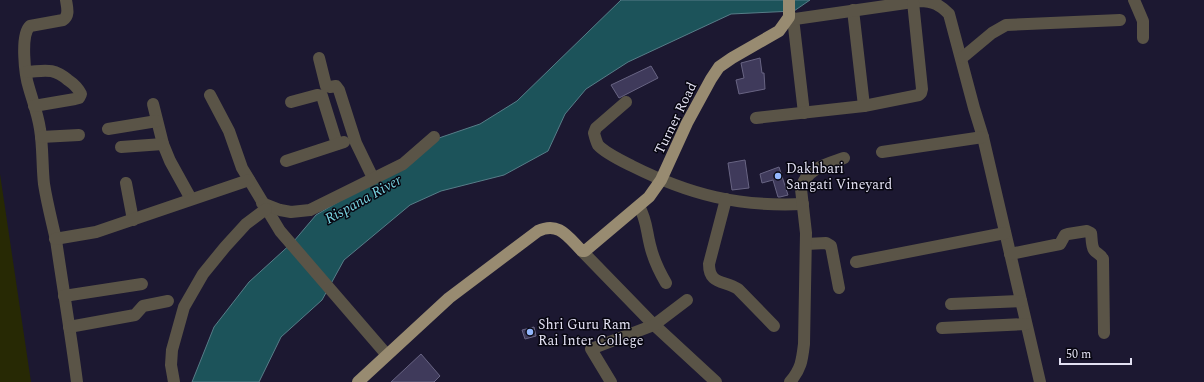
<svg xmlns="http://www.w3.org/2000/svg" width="1204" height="382" font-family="Spectral,serif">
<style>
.green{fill:#272904}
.water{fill:#1c535a;stroke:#577d88}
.building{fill:#3f3a5b;stroke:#686483}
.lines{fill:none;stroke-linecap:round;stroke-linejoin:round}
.minor{stroke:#5a5447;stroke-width:12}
.major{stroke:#988b71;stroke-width:12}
.poi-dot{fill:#94b7fd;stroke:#070610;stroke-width:1.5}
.labels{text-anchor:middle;stroke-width:3;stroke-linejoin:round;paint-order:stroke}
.street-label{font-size:14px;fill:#e2e0f2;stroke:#070610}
.poi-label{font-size:14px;fill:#e2e0f2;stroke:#070610;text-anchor:start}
.water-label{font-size:15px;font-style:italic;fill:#78d1de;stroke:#070610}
</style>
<rect width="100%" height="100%" fill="#1c1831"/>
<path class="green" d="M0,174L31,382H0Z"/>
<path class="water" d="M621,0H810L794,11L731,14L628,62L586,89L565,114L548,151L504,175L441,191L410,205L344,260L322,300L281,337L259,382H192L214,327L249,282L294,241L316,215L375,180L433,140L480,124L517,101Z"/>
<g class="building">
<path d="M760,58L762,73H764L765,89L739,94L736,80L744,78L741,63Z"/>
<path d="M651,66L658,78L619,98L611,85Z"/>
<path d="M745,160L749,188L732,190L728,163Z"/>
<path d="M779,167L788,195L780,197H778L773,180L762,183L760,174Z"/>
<path d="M534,327L536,336L525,339L522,330Z"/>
<path d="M421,354L440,376L434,382H391Z"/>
</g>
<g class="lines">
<g class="minor">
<path d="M66,0C67,7 70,16 63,20L30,26C20,35 25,76 29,88C33,102 38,115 40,129C43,147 42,166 44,184C47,203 52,222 56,240C63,288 71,335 77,382"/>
<path d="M1134,0L1143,21V38"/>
<path d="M853,10L864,106"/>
<path d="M793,18L804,113"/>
<path d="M788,20L920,1C933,1 940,5 949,14L974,108L983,137L1040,382"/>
<path d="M319,58L326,86L330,87L336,86L339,90L356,143L373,178"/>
<path d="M962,58L992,33L1006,25L1120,20"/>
<path d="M26,72C45,71 52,67 68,80C74,84 78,88 81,94L79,98L75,99L34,106"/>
<path d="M210,95L229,131L242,168L280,231L387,355"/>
<path d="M291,102L317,95L322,96L337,144"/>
<path d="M626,102L596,128L594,133C595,137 596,141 598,145C605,153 622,161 632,166C690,195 739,207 803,204"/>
<path d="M153,104L163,144L170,161L191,199"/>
<path d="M756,118L864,106L919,95L921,93L922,89L913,2"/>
<path d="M108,129L157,121"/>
<path d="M41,137L79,135"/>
<path d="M121,147L163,144"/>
<path d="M882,152L983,137"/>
<path d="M286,161L344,142"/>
<path d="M126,183L133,220"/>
<path d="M726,199L709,264C709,285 724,280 738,289L774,326"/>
<path d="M262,203L280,210L291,212L310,210L403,164L434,137"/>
<path d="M639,206C647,221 646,229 650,245C653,258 659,271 666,283"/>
<path d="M55,239L96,232L249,180"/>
<path d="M806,244L826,243L831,246L839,288"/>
<path d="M582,251L651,322L716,382"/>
<path d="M1010,254L1060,244L1065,235L1068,234L1087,231L1091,233C1092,238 1091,245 1094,250C1097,254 1101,254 1103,259L1104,333"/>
<path d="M856,262L1005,233"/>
<path d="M64,296L142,284"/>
<path d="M951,304L1021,301"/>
<path d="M69,327L135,315L143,306L168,301"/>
<path d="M942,328L1026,324"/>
<path d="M174,382L171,365L172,350L184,307L203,274L225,247L246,224L266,209"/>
<path d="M611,382L591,349L654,325L687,300"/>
<path d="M790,382C801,369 802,361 804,344L806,233L801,189C805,169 827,164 844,158"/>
</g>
<path class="major" d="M358,382L449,298L538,231C559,221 568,237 582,251H585L649,197L661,180L687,123L711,79L719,67L732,58L779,31L789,17V0"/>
</g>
<g class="poi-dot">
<circle cx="778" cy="176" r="4"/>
<circle cx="530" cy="332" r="4"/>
</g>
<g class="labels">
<g class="street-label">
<text transform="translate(675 118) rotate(-64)" y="5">Turner Road</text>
</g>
<g class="poi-label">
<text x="786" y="173">Dakhbari<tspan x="786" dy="16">Sangati Vineyard</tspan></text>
<text x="538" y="329">Shri Guru Ram<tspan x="538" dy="16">Rai Inter College</tspan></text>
</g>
<g class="water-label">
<text transform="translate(363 199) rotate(-29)" y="5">Rispana River</text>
</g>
</g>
<path d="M1060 358v6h71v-6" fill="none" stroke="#e2e0f2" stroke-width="2"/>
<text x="1066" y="358" font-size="12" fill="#e2e0f2" stroke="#070610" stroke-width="3" paint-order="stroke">50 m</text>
</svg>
